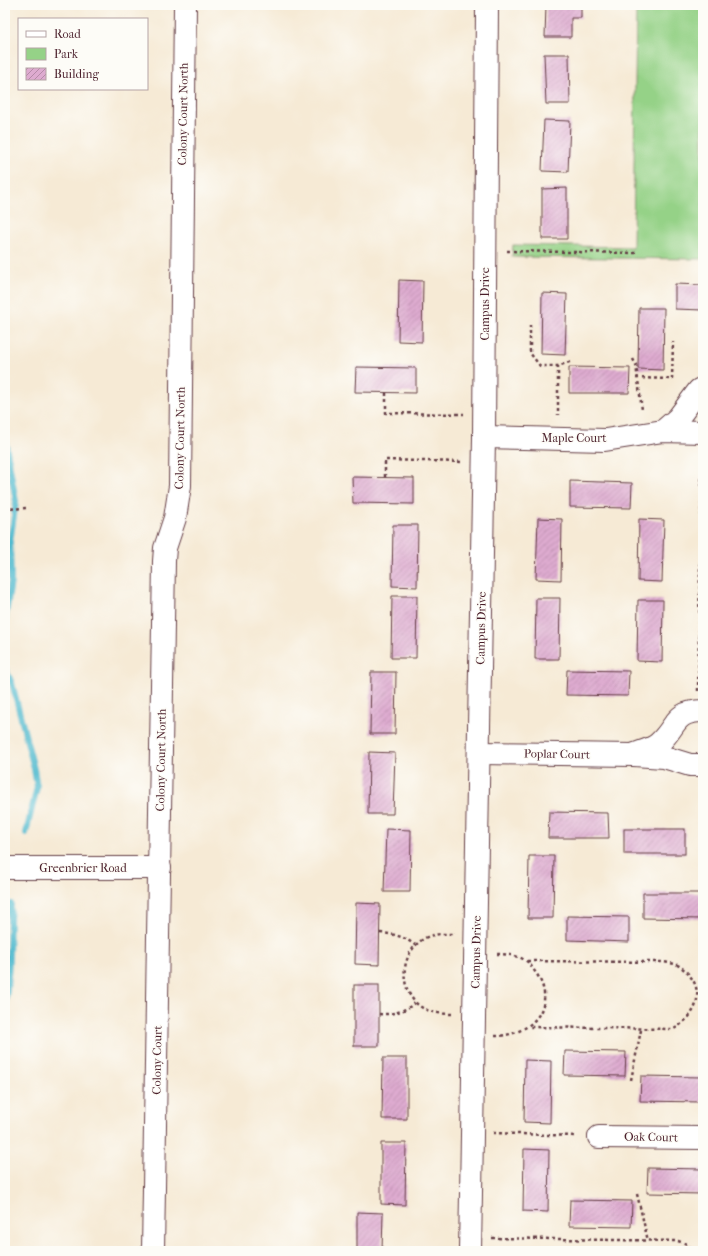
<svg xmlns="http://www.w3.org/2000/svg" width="708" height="1256" font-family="'IM FELL French Canon',serif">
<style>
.park{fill:#95d287;stroke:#707859}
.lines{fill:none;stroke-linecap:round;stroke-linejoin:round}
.stream{stroke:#52bbcf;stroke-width:6}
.building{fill:url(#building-hatch)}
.minor-casing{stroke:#643d44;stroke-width:24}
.path{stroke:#643d44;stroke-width:2.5;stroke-dasharray:3 3;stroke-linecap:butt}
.minor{stroke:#fff;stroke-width:22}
.labels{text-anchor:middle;stroke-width:3;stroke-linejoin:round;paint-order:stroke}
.street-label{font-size:12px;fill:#4a1f2b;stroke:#fdfcf7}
</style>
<defs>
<pattern id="building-hatch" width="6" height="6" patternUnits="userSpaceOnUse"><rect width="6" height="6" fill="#deabd0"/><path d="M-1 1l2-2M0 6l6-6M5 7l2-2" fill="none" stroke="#b68ba9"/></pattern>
</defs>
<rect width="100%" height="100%" fill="#fdfcf7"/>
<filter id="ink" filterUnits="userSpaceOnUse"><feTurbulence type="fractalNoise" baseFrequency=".025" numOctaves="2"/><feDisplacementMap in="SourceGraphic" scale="8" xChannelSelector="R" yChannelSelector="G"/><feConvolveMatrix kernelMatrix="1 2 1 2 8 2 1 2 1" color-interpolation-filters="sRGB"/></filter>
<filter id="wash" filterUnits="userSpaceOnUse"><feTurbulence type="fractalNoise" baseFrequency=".012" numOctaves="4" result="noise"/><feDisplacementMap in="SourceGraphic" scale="16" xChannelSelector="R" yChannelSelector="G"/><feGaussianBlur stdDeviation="0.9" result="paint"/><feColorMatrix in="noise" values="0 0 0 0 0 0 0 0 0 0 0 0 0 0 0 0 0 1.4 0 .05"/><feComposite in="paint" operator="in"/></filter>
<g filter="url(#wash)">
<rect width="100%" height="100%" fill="#f6ead5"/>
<path class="park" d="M636,5H703V259L512,257L513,245L633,247Z"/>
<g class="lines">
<g class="stream">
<path d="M5,439L16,502L10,542L11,581L5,621"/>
<path d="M5,668L12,683L34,769L37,787L26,833"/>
<path d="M5,1004C11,971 8,937 11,904"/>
</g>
</g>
<g id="blocks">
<g class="building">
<path d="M546,5H581V18H571V37H545Z"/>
<path d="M544,54H569L570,104H546Z"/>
<path d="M544,120L570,121L568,172L542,171Z"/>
<path d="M567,188V239H542V189Z"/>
<path d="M399,280L423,281L422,342L398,341Z"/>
<path d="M675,284L703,285V310L675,309Z"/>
<path d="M542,293L567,294L565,355L541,354Z"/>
<path d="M639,308H664L663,370L638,369Z"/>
<path d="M356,367L416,368V393L355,392Z"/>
<path d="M569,367L630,368L629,393H569Z"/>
<path d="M352,477L414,478V504L353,503Z"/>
<path d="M570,481L632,483L631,508L570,507Z"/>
<path d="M538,518L562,519L561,580L536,579Z"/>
<path d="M639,519L664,520L662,582L638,581Z"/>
<path d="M393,525H418L417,587L392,586Z"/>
<path d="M392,596H417L416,658H391Z"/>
<path d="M536,598H560L559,659H535Z"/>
<path d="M638,600H663L662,662L637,661Z"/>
<path d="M567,670L629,671L628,696L566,695Z"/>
<path d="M371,672H396L395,734H370Z"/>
<path d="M369,752L395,753L393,814H368Z"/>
<path d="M549,812L608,813L609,838H548Z"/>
<path d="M386,829L411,830L410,892H384Z"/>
<rect x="624" y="829" width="61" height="25"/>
<path d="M529,856H554L553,918H528Z"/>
<path d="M643,893H703V919L643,918Z"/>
<path d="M356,903L380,904L379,965L355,964Z"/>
<path d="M567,916L629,917V942L567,940Z"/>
<rect x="354" y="985" width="25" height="61"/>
<path d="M565,1051L626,1052L625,1076L564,1075Z"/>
<path d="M383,1058H407V1119H382Z"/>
<path d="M525,1060L551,1061L550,1123L524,1122Z"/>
<path d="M641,1076L702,1077V1102L640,1101Z"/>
<path d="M381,1143H406L405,1205L381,1204Z"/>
<path d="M524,1149L549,1150L548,1212L523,1211Z"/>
<path d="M648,1168L703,1169V1194L647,1193Z"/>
<path d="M570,1200L632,1201L631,1227L569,1226Z"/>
<path d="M357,1212L383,1213L382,1251H357Z"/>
</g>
</g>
</g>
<g filter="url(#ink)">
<use href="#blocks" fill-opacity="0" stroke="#643d44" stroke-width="1"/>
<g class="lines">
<defs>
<g id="minor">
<path d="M663,431L678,418L699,390L703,388"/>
<path d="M484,437L605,440L663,431L703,432"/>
<path d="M480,753L634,755L664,757L690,765H703"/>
<path d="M635,754C643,751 655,748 660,742C677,726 674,711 703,711"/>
<path d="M5,868H160"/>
<path d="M599,1137L703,1138"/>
<path d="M153,1251L164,561L165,548L175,518L180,486L185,5"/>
<path d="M470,1251L484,437L487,5"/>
</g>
</defs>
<use href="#minor" class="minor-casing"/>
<g class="path">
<path d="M507,251L637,253"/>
<path d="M530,325V353L540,366H558L572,361"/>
<path d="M633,359L636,365L642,410"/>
<path d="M558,366V415"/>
<path d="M636,378L672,379L673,342"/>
<path d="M386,393V413L464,414"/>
<path d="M385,477V460L463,462"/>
<path d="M5,509L26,508"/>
<path d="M698,691L702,454"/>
<path d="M380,933C394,934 403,936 415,945"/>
<path d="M527,961L659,962C664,962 670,963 675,964C683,967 689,974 693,980C704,1001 692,1018 674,1029L529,1027"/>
<path d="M379,1014C392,1015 405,1011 415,1003"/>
<path d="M452,1014C439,1014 424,1012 415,1002C398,983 402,951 425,938C434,933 445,934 455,934"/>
<path d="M495,1036C530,1036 559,1006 536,973C533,969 530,963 526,961C518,955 506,954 496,954"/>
<path d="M631,1080L641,1030"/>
<path d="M493,1133L575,1136"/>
<path d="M637,1194L648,1241"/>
<path d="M492,1238L678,1241L687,1244L694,1251"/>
</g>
<use href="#minor" class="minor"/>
</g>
</g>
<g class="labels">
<g class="street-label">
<text transform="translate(183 114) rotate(-89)" y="4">Colony Court North</text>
<text transform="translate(485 304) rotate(-90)" y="4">Campus Drive</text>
<text transform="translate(180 438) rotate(-89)" y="4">Colony Court North</text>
<text x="574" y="442">Maple Court</text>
<text transform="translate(481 628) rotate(-89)" y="4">Campus Drive</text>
<text transform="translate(557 754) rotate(1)" y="4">Poplar Court</text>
<text transform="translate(161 760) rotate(-89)" y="4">Colony Court North</text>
<text x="83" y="872">Greenbrier Road</text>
<text transform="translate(476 952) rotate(-89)" y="4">Campus Drive</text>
<text transform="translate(157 1060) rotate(-89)" y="4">Colony Court</text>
<text transform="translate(651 1137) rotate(1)" y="4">Oak Court</text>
</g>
</g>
<rect width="708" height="1256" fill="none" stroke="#fdfcf7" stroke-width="20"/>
<rect x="18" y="18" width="130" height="72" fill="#fdfcf7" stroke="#b5a4a5"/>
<rect x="26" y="31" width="20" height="6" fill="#ffffff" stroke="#b5a4a5"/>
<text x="54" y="38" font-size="12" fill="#4a1f2b">Road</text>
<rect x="26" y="48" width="20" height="12" fill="#95d287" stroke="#b5a4a5"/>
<text x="54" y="58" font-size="12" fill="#4a1f2b">Park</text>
<rect x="26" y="68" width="20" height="12" fill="url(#building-hatch)" stroke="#b5a4a5"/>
<text x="54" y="78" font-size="12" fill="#4a1f2b">Building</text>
</svg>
